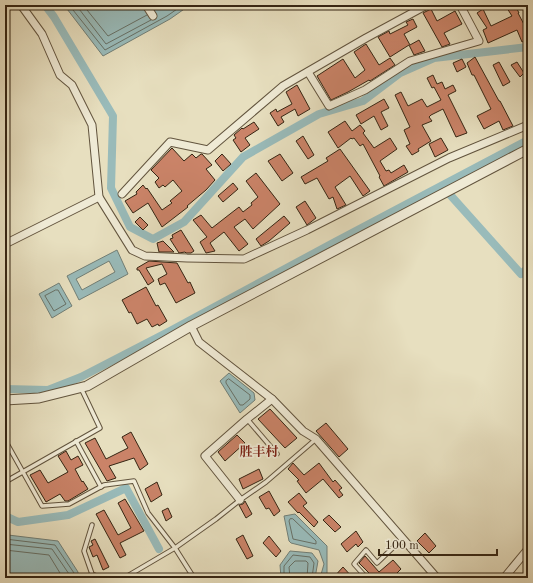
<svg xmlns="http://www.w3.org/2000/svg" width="533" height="583" font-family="'Old Standard TT','Noto Serif SC',serif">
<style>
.water{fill:#99bbba;stroke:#717f77;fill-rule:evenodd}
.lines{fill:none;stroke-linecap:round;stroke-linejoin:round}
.shore{stroke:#677066;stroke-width:1}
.canal{stroke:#99bbba;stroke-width:8}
.building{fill:#ca8368;stroke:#352513}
.service-casing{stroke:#62543e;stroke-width:5.5}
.minor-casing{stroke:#62543e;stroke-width:9}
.tertiary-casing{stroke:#62543e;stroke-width:11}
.service{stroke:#efead5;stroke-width:3.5}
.minor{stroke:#efead5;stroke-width:7}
.tertiary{stroke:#efead5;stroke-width:9}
.labels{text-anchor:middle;stroke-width:3.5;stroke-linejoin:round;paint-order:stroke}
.quarter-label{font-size:13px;font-weight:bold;fill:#7a1f14;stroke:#efead5}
</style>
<rect width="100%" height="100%" fill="#e7dfbf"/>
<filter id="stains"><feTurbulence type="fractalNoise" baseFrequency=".005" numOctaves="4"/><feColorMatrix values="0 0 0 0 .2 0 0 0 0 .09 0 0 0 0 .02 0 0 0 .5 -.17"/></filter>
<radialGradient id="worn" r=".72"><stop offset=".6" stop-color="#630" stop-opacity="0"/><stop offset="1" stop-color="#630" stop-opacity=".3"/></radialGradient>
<g class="water">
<path d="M64,5H190L170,19L103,56Z"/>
<path d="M117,250L128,274L79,300L67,276ZM109,261L115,272L82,290L76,279Z"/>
<path d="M59,283L72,306L52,318L39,294Z"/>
<path d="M229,373L254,393L255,400L240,413L220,381Z"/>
<path d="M295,514L327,546V578H320L324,564L319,550L291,543L289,541L284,516Z"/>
<path d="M8,535L58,541L78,572V578H5V536Z"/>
<path d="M290,551L312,553L318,561L315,578H281L280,565Z"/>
</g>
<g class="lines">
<g class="shore">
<path d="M69,5L105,50L167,16L183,5"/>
<path d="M76,5L106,44L151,20"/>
<path d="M83,5L108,36L147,15"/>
<path d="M56,290H58L66,304L54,311L45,296Z"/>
<path d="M229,379L250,395V399L243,405H240L226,383V381Z"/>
<path d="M293,519L316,541V544L293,539L289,521L290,519Z"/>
<path d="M5,539L55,545L74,573V578"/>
<path d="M5,544L52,549L69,574V578"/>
<path d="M5,550L49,555L63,578"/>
<path d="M284,578V566L293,555L310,557L314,563L312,578"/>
<path d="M290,578L289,567L295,561H306L308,563L307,578"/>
</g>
<g class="canal">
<path d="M45,5L54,17L113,116L111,188L130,227L153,239L184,222L243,157L319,114L363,101L400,73L434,58L528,47"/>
<path d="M444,188L521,274L528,268"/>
<path d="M5,389L48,390L81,377L170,331L333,243L528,140"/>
<path d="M5,516L18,522L68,515L126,488L159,549"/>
</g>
</g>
<g class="building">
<path d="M505,5H515L519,13H518L528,32V39L522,42L517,30L488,43L483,30L487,28L477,13L483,9L491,26L512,16Z"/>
<path d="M431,9L437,21L455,11L462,24L444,33L450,44L442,47L423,13Z"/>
<path d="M413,19L417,27L404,34L410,45L419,40L425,51L414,55L409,45L390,57L378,37L389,31L390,34L408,25L406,22Z"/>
<path d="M366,44L379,65L390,58L395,65L370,81L369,80L348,92L331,100L317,76L343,59L355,78L365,70L354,52Z"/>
<path d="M475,57L499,101H500L513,126L503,130L499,121L484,129L477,116L491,109L474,75H472L467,63Z"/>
<path d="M462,59L466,67L457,72L453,63Z"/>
<path d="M499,62L510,82L503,86L493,65Z"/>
<path d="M517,62L524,73L520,77L511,65Z"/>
<path d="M433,75L437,84L442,82L445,89L453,85L456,91L448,95L467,133L456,137L443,109L431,115L429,117L432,121L422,125L431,141L418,149L419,151L412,155L406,146L410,144L404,130L410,127L395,95L401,92L408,106L422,99L427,107L441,100L434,87L432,88L427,78Z"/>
<path d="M297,85L310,109L298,116L295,109L281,117L284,122L278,126L270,113L276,109L277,112L292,104L286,92Z"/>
<path d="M384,99L389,108L381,112L388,126L381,130L374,116L361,124L356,115Z"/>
<path d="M345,121L352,131L360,125L365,131L363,133L374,148L390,138L397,149L380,161L386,171L389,170L391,173L404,165L408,172L384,186L379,177L380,176L363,144L360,146L354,138L352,139L351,138L338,148L328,132Z"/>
<path d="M254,122L259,129L245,138L250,145L241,152L233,140L236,138L234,135L242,128L243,129Z"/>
<path d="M303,136L314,155L308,159L296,141Z"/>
<path d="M441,138L448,150L435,157L429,144Z"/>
<path d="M172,148L184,161L192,154L196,158L201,154H202L212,165L206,169L215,180L206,190L187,206L188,207L162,227L148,203L133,213L125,201L137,194L136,192L143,185L146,189L147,188L162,210L172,203L170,201L182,191L173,180L165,187L163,185L159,188L155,182L159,178L151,170Z"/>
<path d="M340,149L370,191L363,196L350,176L335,187L346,205L337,209L333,197L329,199L317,178L305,184L301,177L328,161L326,158Z"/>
<path d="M222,154L231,164L223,171L215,161Z"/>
<path d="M280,154L293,173L282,181L268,161Z"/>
<path d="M256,173L280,204L253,229L245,219L234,227L248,244L239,251L224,232L210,243L215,251L206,253L200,242L207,237L193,220L201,215L212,228L239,207L243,212L252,205L251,203L258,197L246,181Z"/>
<path d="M233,183L238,189L223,202L218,196Z"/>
<path d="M305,201L316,218L307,225L296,207Z"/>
<path d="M284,216L290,223L269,241L261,246L256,239Z"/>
<path d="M140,217L148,225L143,230L135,222Z"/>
<path d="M181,230L194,251L191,253H186L185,252L179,253L170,239L173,238L172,235Z"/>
<path d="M163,241L174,252H159L157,243Z"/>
<path d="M149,261L177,263L188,283L190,282L195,293L176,303L165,283L160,285L158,279L167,274L162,264L146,268L154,281L148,285L139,270H137V268Z"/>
<path d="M146,287L156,306L158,305L167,321L159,326L158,324L152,327L147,319L137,324L131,312L129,313L122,300Z"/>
<path d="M270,409L297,438L285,448L258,419Z"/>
<path d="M326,423L348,449L339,457L316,431Z"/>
<path d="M131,432L148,464L140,470L134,458L109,466L116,478L107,481L85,443L95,438L106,459L128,448L122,437Z"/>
<path d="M237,435L245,443L225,461L218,452Z"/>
<path d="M66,451L71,460L78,456L83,465L75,469L82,482L83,481L88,489L68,501H65L60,494L46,502L30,475L40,470L48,483L68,472L58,456Z"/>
<path d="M293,463L304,475L319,463L333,482L335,480L342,488L339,490L343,495L339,498L323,479L306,493L297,481L299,480L288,469Z"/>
<path d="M259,469L263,479L243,489L239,479Z"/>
<path d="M157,482L162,495L151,502L145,489Z"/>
<path d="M269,491L280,511L274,516L269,508L266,509L259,497Z"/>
<path d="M299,493L307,503L303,506L318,522L314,527L299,512L298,513L288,502Z"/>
<path d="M125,499L144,531L120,543L126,555L120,558L96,514L104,510L118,535L131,528L118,503Z"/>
<path d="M245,501L252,514L246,518L239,505L243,504Z"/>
<path d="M168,508L172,517L166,521L162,511Z"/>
<path d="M329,515L341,527L335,532L323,520Z"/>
<path d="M356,531L363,542L358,547L356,544L347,552L341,544Z"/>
<path d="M425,533L436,546L429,553L417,541Z"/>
<path d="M243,535L253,556L247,559L236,539Z"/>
<path d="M269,536L281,551L276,557L263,543Z"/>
<path d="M95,539L109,567L103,570L97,555L93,557L89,547L93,545L91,541Z"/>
<path d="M365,556L379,572L393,560L401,569L392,578H371L368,574L369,573L359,563Z"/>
<path d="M343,567L353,578H333Z"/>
</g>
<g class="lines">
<defs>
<g id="service">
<path d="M247,419L277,454"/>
<path d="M5,440L42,506L69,504L104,485L134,481L148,513L175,548L194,578"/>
<path d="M76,441L101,487"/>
<path d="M5,482L100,428L81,388"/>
<path d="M92,525L84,551L92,574L101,578"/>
<path d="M124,578L175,548L216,519L240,500L266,482L316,439"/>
<path d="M361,578L364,575L354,564L366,550L377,563L402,539"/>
</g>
<g id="minor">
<path d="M21,5L42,34L60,75L72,85L92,125L99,197L132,250L145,256L187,258L244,259L307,230L449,158L528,125"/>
<path d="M146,5L153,16"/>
<path d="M308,72L329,106L365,90L410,61L479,41L460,5"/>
<path d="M122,194L170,142L208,150L283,86L366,38L427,5"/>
<path d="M5,244L99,197"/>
<path d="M191,326L199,342L272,399L303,431L316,439L437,578"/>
<path d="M240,500L205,456L247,419L272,399"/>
<path d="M504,578L528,549"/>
</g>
<path id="tertiary" d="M5,400L39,398L87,386L191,326L528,149"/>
</defs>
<use href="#service" class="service-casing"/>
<use href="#minor" class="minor-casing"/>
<use href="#tertiary" class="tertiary-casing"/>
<use href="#service" class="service"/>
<use href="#minor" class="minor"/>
<use href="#tertiary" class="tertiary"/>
</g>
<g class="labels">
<g class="quarter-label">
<text x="259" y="456">胜丰村</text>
</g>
</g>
<rect width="533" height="583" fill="none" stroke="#e7dfbf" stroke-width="20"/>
<rect x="6" y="6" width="521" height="571" fill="none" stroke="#352513" stroke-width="2"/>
<rect x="10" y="10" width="513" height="563" fill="none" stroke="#352513"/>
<path d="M379 549v6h118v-6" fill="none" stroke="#352513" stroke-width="2"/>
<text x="385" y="549" font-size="12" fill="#352513" stroke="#efead5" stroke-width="3" paint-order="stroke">100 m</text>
<rect width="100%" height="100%" filter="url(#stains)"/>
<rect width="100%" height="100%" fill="url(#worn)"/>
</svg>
